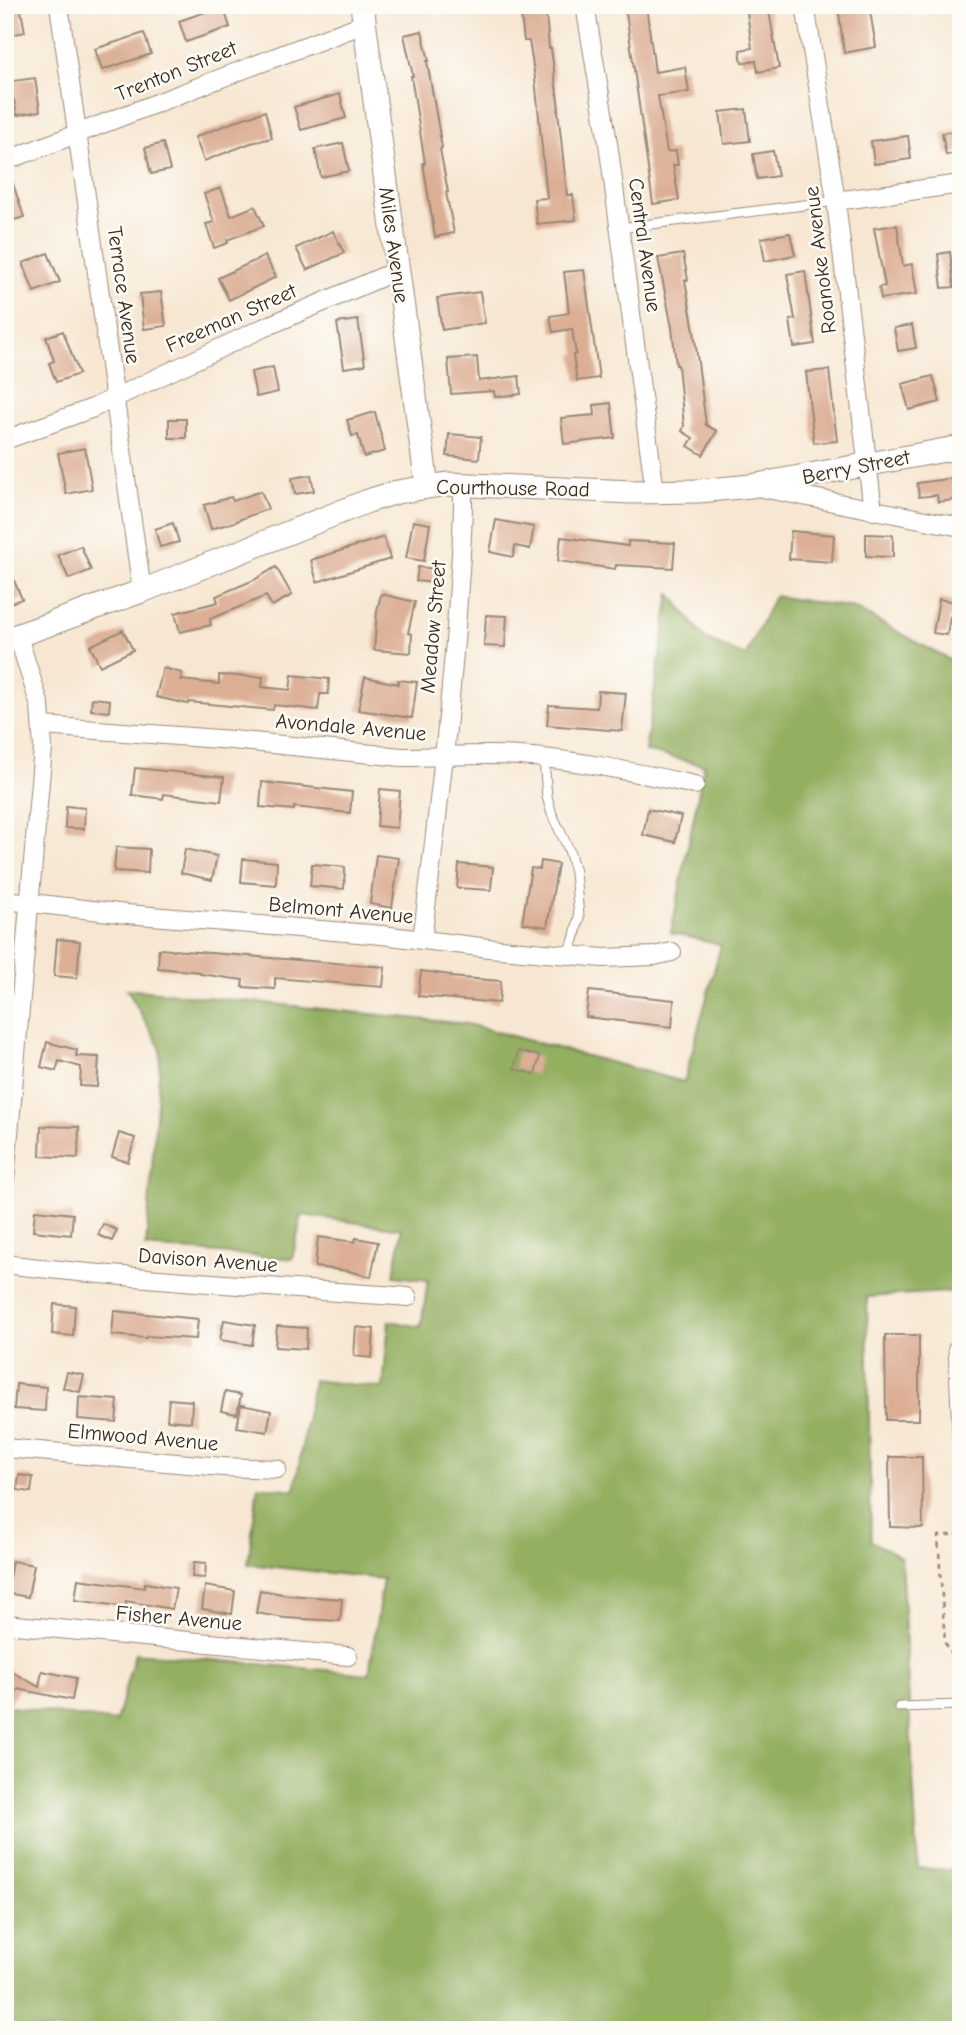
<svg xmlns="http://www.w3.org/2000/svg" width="966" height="2035" font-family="'Comic Neue',sans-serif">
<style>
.forest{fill:#93af61;stroke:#676c40;stroke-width:2}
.building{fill:#dcaf95}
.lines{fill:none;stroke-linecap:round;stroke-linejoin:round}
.service-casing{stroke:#998878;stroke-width:11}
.minor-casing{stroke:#998878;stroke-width:20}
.tertiary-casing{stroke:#998878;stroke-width:25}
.path{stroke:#998878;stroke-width:2.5;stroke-dasharray:5 5;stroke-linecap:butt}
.service{stroke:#fff;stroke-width:9}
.minor{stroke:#fff;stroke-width:18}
.tertiary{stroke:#fff;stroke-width:23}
.labels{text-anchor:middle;stroke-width:5;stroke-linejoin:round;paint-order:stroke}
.street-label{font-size:21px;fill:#3b2a1e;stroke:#fdfcf7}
</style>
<rect width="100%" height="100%" fill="#fdfcf7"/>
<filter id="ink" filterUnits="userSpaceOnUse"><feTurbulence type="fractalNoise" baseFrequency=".0143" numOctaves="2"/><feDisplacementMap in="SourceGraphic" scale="14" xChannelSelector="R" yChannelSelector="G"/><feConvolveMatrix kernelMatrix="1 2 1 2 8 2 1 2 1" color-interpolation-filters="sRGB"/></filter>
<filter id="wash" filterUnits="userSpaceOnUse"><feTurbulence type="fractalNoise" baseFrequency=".00686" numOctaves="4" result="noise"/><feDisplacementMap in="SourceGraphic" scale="28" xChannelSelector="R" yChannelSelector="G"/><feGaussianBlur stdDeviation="1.57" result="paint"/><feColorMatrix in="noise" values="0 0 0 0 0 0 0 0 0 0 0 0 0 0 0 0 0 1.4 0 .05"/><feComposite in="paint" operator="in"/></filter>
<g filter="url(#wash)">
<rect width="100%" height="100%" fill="#f7e7d2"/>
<path class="forest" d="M670,593L706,640L746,656L774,596L854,608L961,666V732L958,743L961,744V1291L867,1297L871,1541L901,1557L918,1868L961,1871V2030H5V1706L116,1722L135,1653L369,1674L383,1579L248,1564L258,1486L295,1490L313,1380L383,1388L389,1321L421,1327L428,1280L394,1276L402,1229L302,1215L292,1259L146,1247L161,1049L127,989L467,1024L684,1082L721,945L671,933L704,765L645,751Z"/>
<g id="blocks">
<g class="building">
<path d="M5,5H20L25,32L5,36Z"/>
<path d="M625,5H646L655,72L685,67L689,92L658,96L667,152L676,151L678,165H673L679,200L653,204Z"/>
<path d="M746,5H768L779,68L758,72L756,61L742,63L740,50L752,48Z"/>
<path d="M838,5H869L876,47L844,53Z"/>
<path d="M223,6L230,27L186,42L179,21Z"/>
<path d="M546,14L549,48H551L559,109L558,110L567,195H573L576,220L537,224L534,199L547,198L535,78L529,41H524L521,15Z"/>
<path d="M422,31L429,61H427L442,148L440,149L448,192H446L454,233L435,237L423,163H425L411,76H413L404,35Z"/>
<path d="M144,33L151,54L102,70L95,49Z"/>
<path d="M35,78L40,111L17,115L14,100L7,102L5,82Z"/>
<path d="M340,94L346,118L301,130L294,107Z"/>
<path d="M746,109L750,141L724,144L720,112Z"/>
<path d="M265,111L272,138L251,143L204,161L195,137L244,118Z"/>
<path d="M961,130V152L946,155L942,133Z"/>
<path d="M908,136L911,159L874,164L871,141Z"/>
<path d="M163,143L170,170L151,174L145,148Z"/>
<path d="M343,143L349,171L321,177L315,149Z"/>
<path d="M773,151L778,176L757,179L753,154Z"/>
<path d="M5,172H9L24,217L5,223Z"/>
<path d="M221,188L231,216L255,206L264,226L227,240L228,243L214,248L206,224L214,222L204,194Z"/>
<path d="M897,225L903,266L912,264L917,294L881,299L879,287L885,286L874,228Z"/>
<path d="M333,231L344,253L307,270L296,248Z"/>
<path d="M790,233L795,255L765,261L761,238Z"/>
<path d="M950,252L954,287L942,288L938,254Z"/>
<path d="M48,253L60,282L34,292L23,263Z"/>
<path d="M683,254L688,280H685L694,331L706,425L717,431L703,455L688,446L693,438L682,431L684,426L678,365H676L672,327L658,258Z"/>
<path d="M265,256L276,277L229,300L218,278Z"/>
<path d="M584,270L599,378L577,381L573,355L576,354L572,329L553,332L550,316L569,313L564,272Z"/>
<path d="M805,271L815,344L794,347L790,320L795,319L787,274Z"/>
<path d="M161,292L166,326L144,329L140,294Z"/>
<path d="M480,292L485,323L442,330L437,298Z"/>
<path d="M358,320L365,365L344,368L337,323Z"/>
<path d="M912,325L916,348L898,351L894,328Z"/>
<path d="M63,331L79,374L56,382L49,363L54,361L46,337Z"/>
<path d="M477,357L479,381L519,376L521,394L495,397L494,391L451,394L448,359Z"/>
<path d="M273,367L278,392L256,397L251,372Z"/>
<path d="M829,370L837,441L814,443L806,372Z"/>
<path d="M933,376L940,402L909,410L902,384Z"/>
<path d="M611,403L615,438L564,444L561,418L595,415L594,405Z"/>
<path d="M375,412L385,451L364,457L358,435L352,436L347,420Z"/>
<rect x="169" y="419" width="17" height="19"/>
<path d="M449,434L481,437L479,459L447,456Z"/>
<path d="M85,448L92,489L66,494L58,453Z"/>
<path d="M311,475L314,491L295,494L292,478Z"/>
<path d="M961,477V499L938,502L937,495L919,497L917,483Z"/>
<path d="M261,491L268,509L238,520V521L211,529L204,505L231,497L233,501Z"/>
<path d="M496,520L534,527L530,549L515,546L513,557L490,552Z"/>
<path d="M413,521L430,524L424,561L406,558Z"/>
<path d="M173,523L179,542L160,547L155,529Z"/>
<path d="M791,531L834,535L832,562L789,559Z"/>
<path d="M866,534L893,535V557L866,556Z"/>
<path d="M384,537L390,559L317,582L311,560Z"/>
<path d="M561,537L628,546V541L675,543L673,568L616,565L615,569L558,561Z"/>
<path d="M81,546L91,570L69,579L58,555Z"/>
<path d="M5,560L22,599L5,605Z"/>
<path d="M276,567L292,595L272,606L266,596L210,619L211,625L180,632L175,613L218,602L216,596L254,580Z"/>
<path d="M418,567L435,569L434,583L416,581Z"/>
<path d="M381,594L415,602L408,633L412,634L411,653L374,650L377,611Z"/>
<path d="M939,599L961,603V619L950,617L947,635L933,633Z"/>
<path d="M486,615L507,616L505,647L484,646Z"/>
<path d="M123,630L133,650L100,666L90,646Z"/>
<path d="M163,668L182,673L181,680L219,684V675L263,677L262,687L290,690L292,675L329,679L328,694H320L318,710L274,705L273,710L189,702L188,704L156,697Z"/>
<path d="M365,677L398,684V680L417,682L412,718L358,710Z"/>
<path d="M598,691L626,693L622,731L547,725L549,705L597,708Z"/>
<path d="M92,698L110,700L109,712L91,710Z"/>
<path d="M135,768L224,777L221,801L164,794L163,799L132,795Z"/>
<path d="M262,782L352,792L350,813L294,807V810L260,807Z"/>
<path d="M380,789L400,791L397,828L377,826Z"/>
<path d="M66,806L85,808L84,829L65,828Z"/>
<path d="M648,809L681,816L675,842L643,835Z"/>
<path d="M116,847L149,849L148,873L114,871Z"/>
<path d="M185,849L217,856L212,880L181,873Z"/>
<path d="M376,855L399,858L392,908L370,904Z"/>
<path d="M243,859L277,862L276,885L241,882Z"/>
<path d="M541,861L558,864L547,927L522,923L531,868L540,869Z"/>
<path d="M312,864L345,867L344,889L310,886Z"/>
<path d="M459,864L493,867L491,890L457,888Z"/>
<path d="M57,939L80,941L77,978L54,976Z"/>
<path d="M159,949L385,967L383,987L275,978V989L242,987L243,980L200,974V972L158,968Z"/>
<path d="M421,971L451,975L450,977L501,981L499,1003L418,996Z"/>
<path d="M589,991L674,1000L672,1027L586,1017Z"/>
<path d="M47,1042L77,1050L76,1056L99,1057L97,1087L80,1086L81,1067L59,1061L56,1071L41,1067Z"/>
<path d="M518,1051L540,1056L535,1074L514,1069Z"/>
<path d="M41,1126L79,1127L78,1158L40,1156Z"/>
<path d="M119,1133L135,1138L128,1162L112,1157Z"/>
<path d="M35,1210L73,1214L71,1235L33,1231Z"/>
<path d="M103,1224L117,1230L112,1241L98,1235Z"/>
<path d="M318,1237L355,1242L356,1238L378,1242L371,1277L349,1271L315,1267Z"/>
<path d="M54,1304L75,1306L73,1336L52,1334Z"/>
<path d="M114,1311L198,1319L196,1339L147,1336L146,1338L112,1335Z"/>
<path d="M224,1320L255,1325L252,1345L220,1340Z"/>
<path d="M277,1326L307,1328L306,1349L275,1347Z"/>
<path d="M356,1327L374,1329L372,1358L354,1356Z"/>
<path d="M885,1335H919V1420H886Z"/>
<path d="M67,1372L84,1375L80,1392L63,1388Z"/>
<path d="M16,1384L46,1387L45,1411L14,1409Z"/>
<path d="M225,1392L241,1395L237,1414L221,1411Z"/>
<path d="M79,1397L118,1400L116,1422L78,1419Z"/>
<path d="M169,1399L192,1401L191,1422L167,1420Z"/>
<path d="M241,1405L271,1411L267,1432L237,1427Z"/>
<path d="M889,1457H922L923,1528L890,1527Z"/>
<path d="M19,1475L33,1477L31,1492L17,1490Z"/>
<path d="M12,1561L34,1565L28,1597L6,1593Z"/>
<path d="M194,1562L206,1563L205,1578L192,1577Z"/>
<path d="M78,1579L144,1588L145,1583L176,1588L172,1609L126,1601V1607L75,1600Z"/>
<path d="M205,1586L235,1591L232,1614L202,1609Z"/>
<path d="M260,1590L288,1595L342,1599L340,1621L285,1618L256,1613Z"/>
<path d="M5,1668L39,1687L42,1671L76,1678L72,1700L18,1689L5,1712Z"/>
</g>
</g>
</g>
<g filter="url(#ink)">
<use href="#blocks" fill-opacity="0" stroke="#998878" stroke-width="2"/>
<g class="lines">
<defs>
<g id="service">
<path d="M619,228L836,201"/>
<path d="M544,759L547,797L552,814L569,850L575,872L579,917L574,940L567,955"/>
<path d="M953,1347L961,1514"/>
<path d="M899,1707L961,1705"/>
</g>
<g id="minor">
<path d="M59,5L142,591"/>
<path d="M585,5L608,143L655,492"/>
<path d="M805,5L836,201L873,511"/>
<path d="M5,161C126,116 244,68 364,24"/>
<path d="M836,201L961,184"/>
<path d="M5,440L93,408L263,328L398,270"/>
<path d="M757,487L961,527"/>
<path d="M43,726L232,740L402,757C442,757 481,753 520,756C579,760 637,773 695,785"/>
<path d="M5,900L127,914L382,935L489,948L603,958L654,956L672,952"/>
<path d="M422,940C435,836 448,732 456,628C459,580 464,532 463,484"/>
<path d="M5,1179L43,748L40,706L18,636"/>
<path d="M5,1264C139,1280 274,1287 408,1297"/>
<path d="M5,1448L223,1467L277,1469"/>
<path d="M5,1624L348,1656"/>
</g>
<g id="tertiary">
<path d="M362,5L427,486"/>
<path d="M5,640L142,591L368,501L397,492L447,484L632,492L699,491L751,486L961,447"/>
</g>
</defs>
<use href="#service" class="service-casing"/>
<use href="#minor" class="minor-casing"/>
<use href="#tertiary" class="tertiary-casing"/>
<path class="path" d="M961,1534L938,1536L945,1643L961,1670"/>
<use href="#service" class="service"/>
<use href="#minor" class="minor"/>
<use href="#tertiary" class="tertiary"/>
</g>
</g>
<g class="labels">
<g class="street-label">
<text transform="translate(176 71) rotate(-22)" y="7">Trenton Street</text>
<text transform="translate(394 245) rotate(82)" y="7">Miles Avenue</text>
<text transform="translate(645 245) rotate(82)" y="7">Central Avenue</text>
<text transform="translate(820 260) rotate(-97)" y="7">Roanoke Avenue</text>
<text transform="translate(124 295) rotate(82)" y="7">Terrace Avenue</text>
<text transform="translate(231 318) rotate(-24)" y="7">Freeman Street</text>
<text transform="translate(856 467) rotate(-11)" y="7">Berry Street</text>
<text transform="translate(513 488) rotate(1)" y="7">Courthouse Road</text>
<text transform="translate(433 627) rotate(-85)" y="7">Meadow Street</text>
<text transform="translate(351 727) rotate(5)" y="7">Avondale Avenue</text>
<text transform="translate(341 910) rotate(5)" y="7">Belmont Avenue</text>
<text transform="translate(208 1260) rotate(4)" y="7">Davison Avenue</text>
<text transform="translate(143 1437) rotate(5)" y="7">Elmwood Avenue</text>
<text transform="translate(179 1618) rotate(5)" y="7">Fisher Avenue</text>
</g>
</g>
<rect width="966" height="2035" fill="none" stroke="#fdfcf7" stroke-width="28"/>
</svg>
